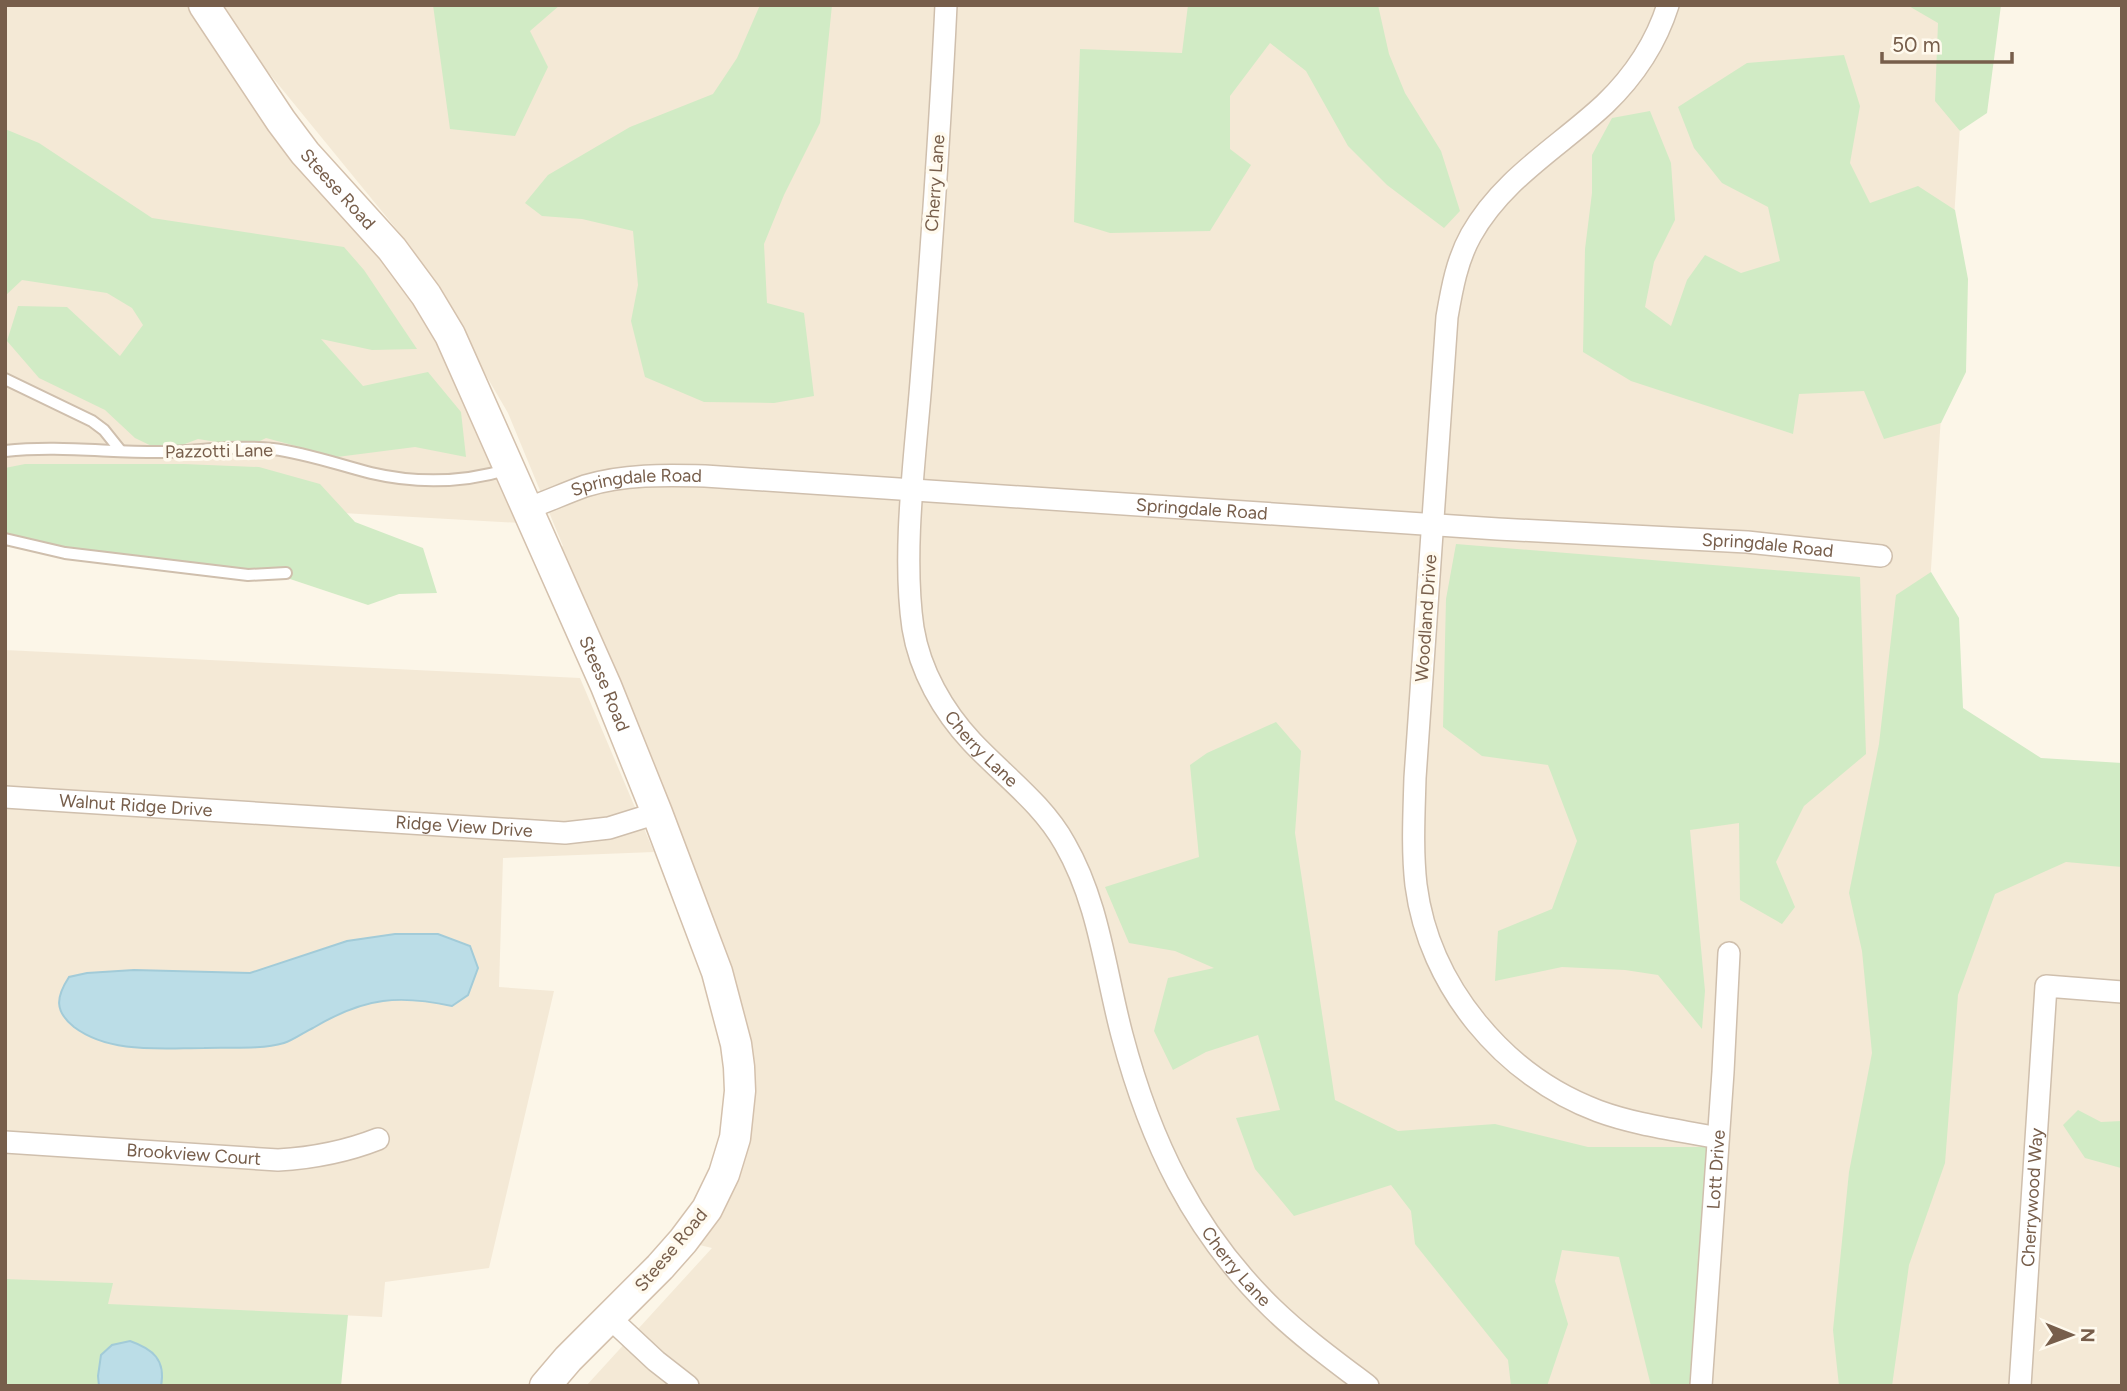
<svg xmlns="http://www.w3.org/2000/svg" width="2127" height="1391" font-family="Figtree,sans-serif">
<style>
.residential{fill:#f4e9d6}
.green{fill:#d1ebc5}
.water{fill:#bbdde7;stroke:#a2cbd8;stroke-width:2}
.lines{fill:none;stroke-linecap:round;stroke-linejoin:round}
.lane-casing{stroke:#cfbfad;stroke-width:14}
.street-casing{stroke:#cfbfad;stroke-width:24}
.secondary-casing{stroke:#d4c1ad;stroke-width:33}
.lane{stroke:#fff;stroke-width:10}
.street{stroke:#fff;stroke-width:21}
.secondary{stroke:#fff;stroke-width:30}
.labels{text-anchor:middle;stroke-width:7;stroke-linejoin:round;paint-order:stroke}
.street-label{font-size:18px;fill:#775e4b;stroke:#fffaee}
</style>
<rect width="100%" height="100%" fill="#fcf6e8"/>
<g class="residential">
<path d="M5,5H208L437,339L521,523L5,494Z"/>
<path d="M224,5H1968L1917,782L2122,796V1386H586L712,1248L683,1241L707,1209L739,1067L548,551L563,546L508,413L411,247L251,51Z"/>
<path d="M5,650L580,678L654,852L503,858L499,987L554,991L489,1268L385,1282L382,1317L5,1300Z"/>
</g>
<g class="green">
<path d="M433,5H560L530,31L548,67L515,136L450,129Z"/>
<path d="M760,5H832L820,123L784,195L764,244L767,303L804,313L814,396L774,403L704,402L645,377L631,321L638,285L633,231L582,219L542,216L525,203L548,175L630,127L713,94L737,58Z"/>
<path d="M1188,5H1378L1389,54L1405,93L1441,151L1460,211L1444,228L1387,185L1348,146L1306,71L1270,43L1230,96V149L1251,165L1210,231L1110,233L1074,222L1080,49L1182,53Z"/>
<path d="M1907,5H2001L1987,113L1960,131L1935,101L1938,23Z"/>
<path d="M1844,55L1860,106L1850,163L1870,203L1918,186L1955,210L1968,279L1966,372L1941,423L1884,439L1864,391L1799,394L1793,434L1631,381L1583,352L1585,249L1592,193V155L1612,118L1650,111L1671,163L1675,220L1654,262L1645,307L1671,326L1687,280L1705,255L1741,273L1780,261L1768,207L1722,183L1694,148L1678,107L1747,63Z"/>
<path d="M5,129L39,143L152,218L344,247L364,270L417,349L372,350L321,339L363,386L428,372L461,412L466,457L415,447L337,457L266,438L248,447L198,439L164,452L135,438L105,410L39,378L7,341L18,306L67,307L120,356L143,325L132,308L107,293L22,280L5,296Z"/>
<path d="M25,464H184L259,467L320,484L355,522L423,548L437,593L399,594L368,605L275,574L5,546V468Z"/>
<path d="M1456,544L1860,577L1866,754L1804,806L1776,862L1795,907L1782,924L1740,900L1739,823L1690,830L1705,991L1702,1029L1658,975L1625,970L1562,967L1495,981L1498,931L1552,909L1577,841L1548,765L1482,756L1443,727L1446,599Z"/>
<path d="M1931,572L1959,618L1963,708L2041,758L2122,763V867L2066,862L1995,894L1958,995L1945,1163L1909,1265L1892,1386H1839L1833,1330L1849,1172L1872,1053L1862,951L1849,893L1879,744L1896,595Z"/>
<path d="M1276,722L1301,751L1295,833L1335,1100L1398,1131L1495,1124L1588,1147H1709L1691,1386H1651L1619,1257L1562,1250L1555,1281L1568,1324L1547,1386H1511L1508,1360L1415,1244L1411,1211L1391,1185L1294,1216L1255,1169L1236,1118L1280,1110L1258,1035L1206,1052L1173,1070L1154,1031L1168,978L1214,968L1175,951L1129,943L1105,887L1199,857L1190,765L1207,753Z"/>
<path d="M2078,1110L2101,1122L2122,1121V1172L2121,1168L2085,1158L2063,1125Z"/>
<path d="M5,1279L113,1283L108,1304L348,1315L341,1386H5Z"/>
</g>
<g class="water">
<path d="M395,934H438L470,946L478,968L468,995L452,1006C429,1001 406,998 383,1001C359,1004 333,1016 313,1028C304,1032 294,1040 284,1043C260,1050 229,1047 204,1048C161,1048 110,1054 74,1027C54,1011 56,997 69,977L87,973L134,970L250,973L347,941Z"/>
<path d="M130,1341C153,1349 166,1360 161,1386H99L98,1376L101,1355L112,1345Z"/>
</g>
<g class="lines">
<defs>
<g id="lane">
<path d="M5,379L92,421L104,430L120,450"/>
<path d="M5,451C59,445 112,453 166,452C201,451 237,445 273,449C306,453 339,465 371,473C418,484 463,483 509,469"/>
<path d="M5,539L65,553L248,575L286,573"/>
</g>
<g id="street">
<path id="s1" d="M946,5C940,131 931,256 921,382C915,458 902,553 913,628C920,671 943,711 972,742C1004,776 1043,804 1065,844C1099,903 1105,971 1122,1035C1150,1141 1193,1231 1272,1308C1302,1337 1335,1361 1368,1386"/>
<path d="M1668,5C1656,43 1633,77 1605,104C1559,147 1503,178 1471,235C1457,260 1452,288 1447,317L1415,778C1414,814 1412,850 1416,885C1429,986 1504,1076 1598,1111C1636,1125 1678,1130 1718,1138"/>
<path id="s2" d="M529,508C548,501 566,493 585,486C624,474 665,475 705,476L1498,529L1747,542L1881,556"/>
<path id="s3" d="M5,797L565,833L609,828L657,813"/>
<path id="s4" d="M5,1142L278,1160C313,1158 345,1152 378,1139"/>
<path d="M610,1318L656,1361L688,1386"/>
<path id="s5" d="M1701,1386L1723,1072L1729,953"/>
<path id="s6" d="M2020,1386L2046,986L2122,992"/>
</g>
<g id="secondary">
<path id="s7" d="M204,5L281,121L305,153L392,249L426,295L450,335L606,686L657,813L717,972L736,1044L739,1067L740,1091L735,1138L724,1174L707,1209L683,1241L660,1267L568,1359L545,1386"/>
</g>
</defs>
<use href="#lane" class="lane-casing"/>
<use href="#street" class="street-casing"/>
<use href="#secondary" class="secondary-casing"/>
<use href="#lane" class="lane"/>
<use href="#street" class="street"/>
<use href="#secondary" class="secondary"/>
</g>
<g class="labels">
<g class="street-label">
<text transform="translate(935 183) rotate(-86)" y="6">Cherry Lane</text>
<text dy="6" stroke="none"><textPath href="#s7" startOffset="228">Steese Road</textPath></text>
<text transform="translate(219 451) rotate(-1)" y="6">Pazzotti Lane</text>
<text dy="6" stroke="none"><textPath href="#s2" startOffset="112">Springdale Road</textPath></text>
<text dy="6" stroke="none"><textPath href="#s2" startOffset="679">Springdale Road</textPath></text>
<text dy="6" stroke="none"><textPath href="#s2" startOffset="1246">Springdale Road</textPath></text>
<text transform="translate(1426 618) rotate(-86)" y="6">Woodland Drive</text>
<text dy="6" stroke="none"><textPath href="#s7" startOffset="794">Steese Road</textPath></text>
<text dy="6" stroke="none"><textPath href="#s1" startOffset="766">Cherry Lane</textPath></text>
<text dy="6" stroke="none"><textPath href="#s3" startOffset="131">Walnut Ridge Drive</textPath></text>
<text dy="6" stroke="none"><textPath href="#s3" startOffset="460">Ridge View Drive</textPath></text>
<text dy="6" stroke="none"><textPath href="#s4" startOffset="189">Brookview Court</textPath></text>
<text dy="6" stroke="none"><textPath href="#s5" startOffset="217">Lott Drive</textPath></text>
<text dy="6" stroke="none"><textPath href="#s6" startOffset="189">Cherrywood Way</textPath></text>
<text transform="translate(671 1250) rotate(-50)" y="6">Steese Road</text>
<text dy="6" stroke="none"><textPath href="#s1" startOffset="1354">Cherry Lane</textPath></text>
</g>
</g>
<rect width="2127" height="1391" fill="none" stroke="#775e4b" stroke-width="14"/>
<g transform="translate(2071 1335) rotate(91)" stroke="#fffaee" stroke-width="5" paint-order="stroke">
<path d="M0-5L12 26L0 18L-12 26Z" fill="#775e4b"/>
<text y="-10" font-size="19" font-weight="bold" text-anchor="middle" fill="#775e4b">N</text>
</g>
<path d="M1882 52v10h130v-10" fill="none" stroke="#775e4b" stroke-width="3.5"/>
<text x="1892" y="52" font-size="21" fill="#775e4b" stroke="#fffaee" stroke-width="5" paint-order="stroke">50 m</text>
</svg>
